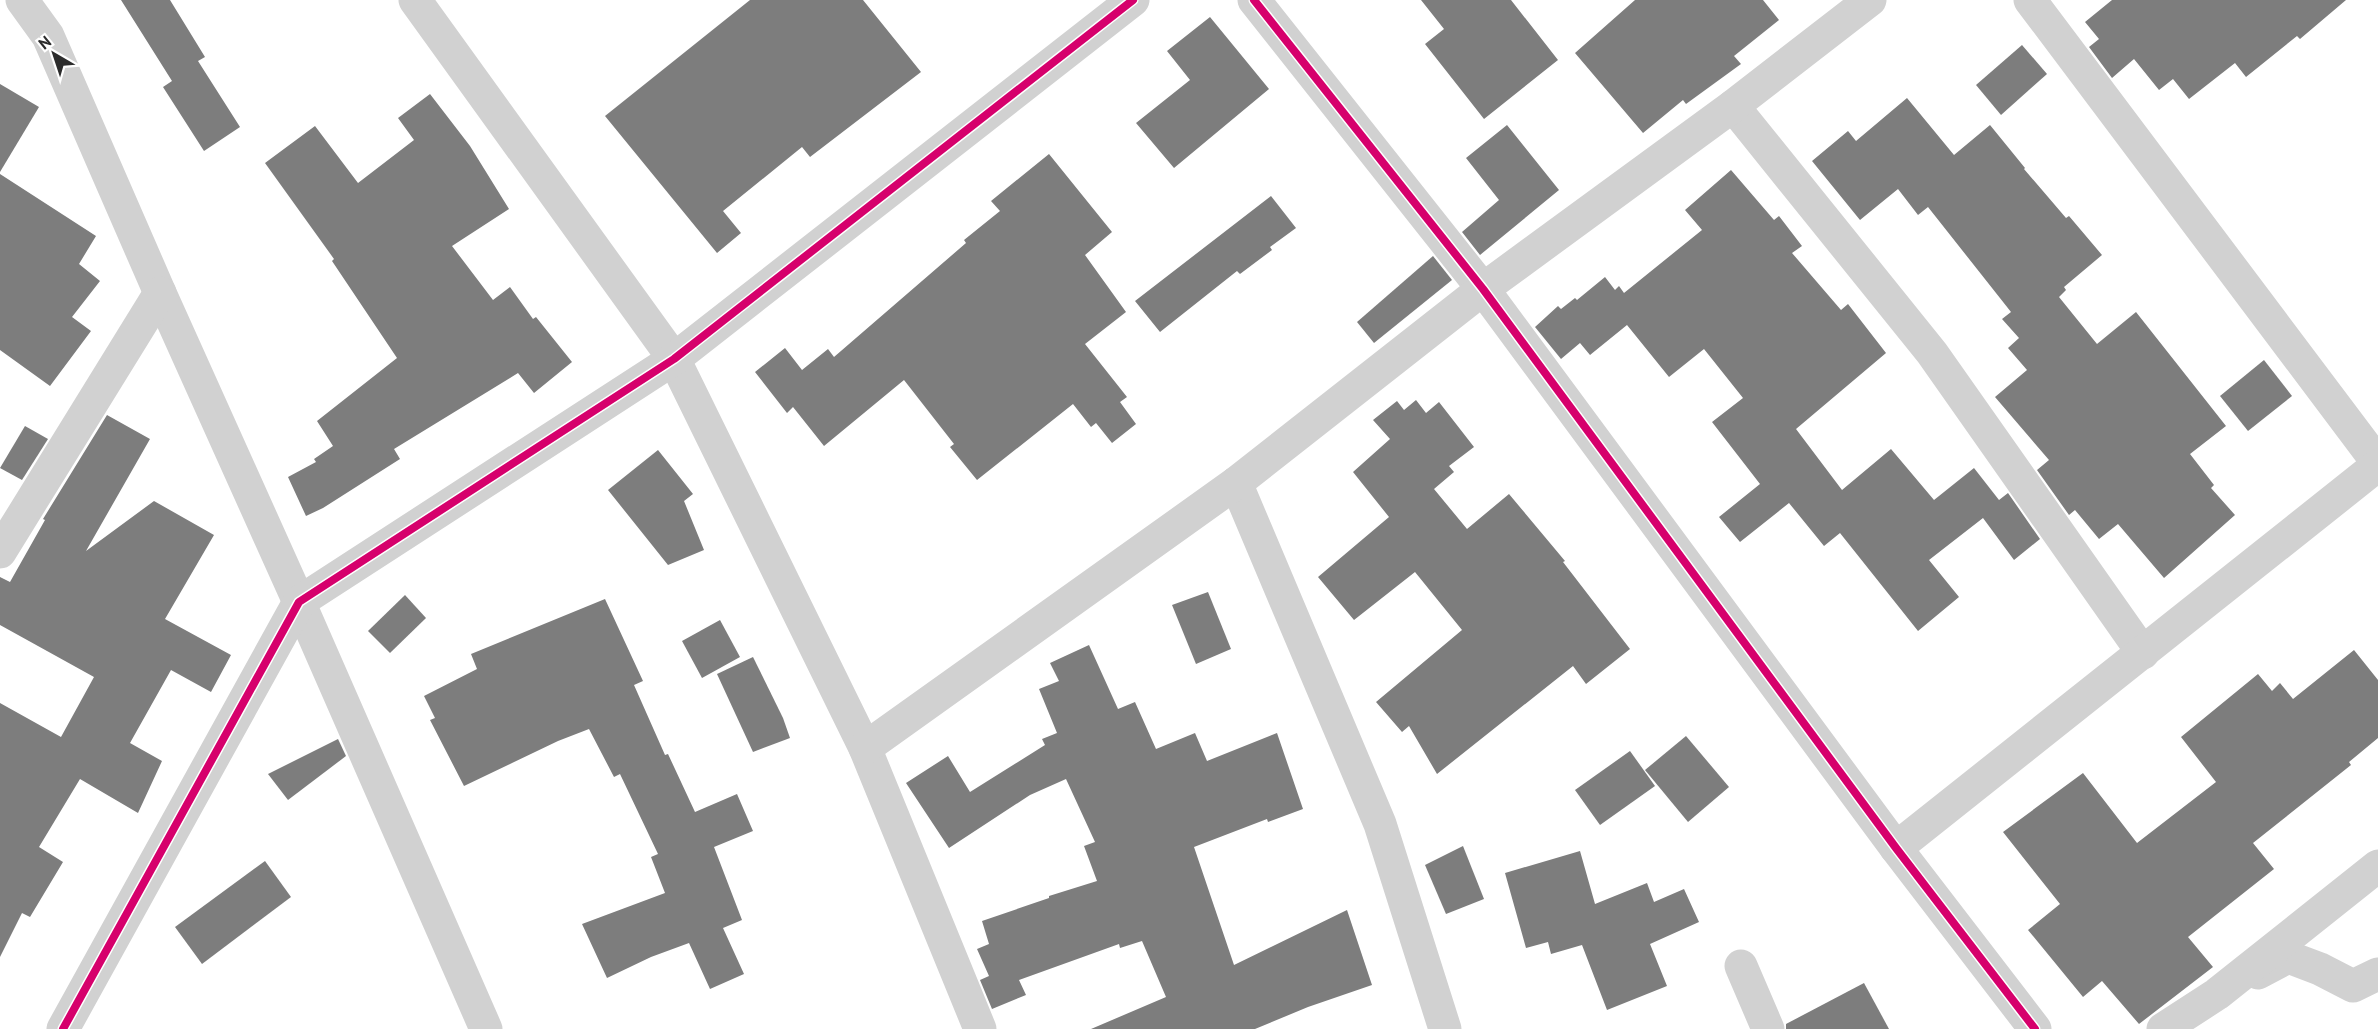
<svg xmlns="http://www.w3.org/2000/svg" width="2378" height="1029" font-family="'PT Sans',sans-serif">
<style>
.building{fill:#7d7d7d}
.lines{fill:none;stroke-linecap:round;stroke-linejoin:round}
.minor{stroke:#d1d1d1;stroke-width:33}
.cycleway-casing{stroke:#fff;stroke-width:11}
.cycleway{stroke:#d6006c;stroke-width:8}
</style>
<rect width="100%" height="100%" fill="#fff"/>
<g class="building">
<path d="M121,0H170L205,57L198,61L240,127L204,151L163,87L172,81Z"/>
<path d="M750,0H863L921,72L810,157L802,147L723,211L741,233L717,253L605,116Z"/>
<path d="M1421,0H1511L1558,60L1484,119L1425,44L1444,29Z"/>
<path d="M1635,0H1763L1779,20L1734,56L1741,64L1686,104L1683,100L1643,133L1575,53Z"/>
<path d="M2112,0H2346L2300,39L2297,36L2246,77L2235,63L2189,99L2173,79L2159,90L2134,59L2112,78L2089,47L2099,39L2085,22Z"/>
<path d="M1210,17L1269,89L1174,168L1136,123L1190,80L1167,51Z"/>
<path d="M2022,45L2047,74L2001,115L1976,85Z"/>
<path d="M0,84L39,107L0,172Z"/>
<path d="M430,94L470,146L509,209L452,246L493,300L510,287L533,319L536,317L572,362L534,393L518,373L394,449L400,459L323,508L306,516L288,477L316,462L314,459L333,446L317,421L397,358L332,261L334,259L265,163L315,126L358,183L414,140L398,118Z"/>
<path d="M1907,98L1954,155L1990,125L2025,168L2024,169L2066,218L2069,216L2102,255L2064,287L2066,290L2059,297L2097,344L2136,312L2226,426L2190,454L2214,485L2211,488L2235,515L2164,578L2118,524L2099,539L2075,510L2069,515L2037,470L2049,460L1995,397L2027,370L2008,348L2019,338L2002,319L2011,312L1928,207L1918,215L1898,189L1860,220L1812,161L1848,131L1856,141Z"/>
<path d="M1507,125L1559,190L1480,255L1462,232L1499,200L1466,158Z"/>
<path d="M1049,154L1112,232L1085,255L1126,312L1085,344L1127,397L1120,402L1136,424L1112,443L1096,423L1091,427L1073,404L977,480L950,447L954,444L904,380L824,446L793,407L787,413L755,372L785,348L802,370L828,349L834,357L966,243L964,240L1000,211L991,201Z"/>
<path d="M1731,170L1774,220L1779,216L1802,246L1792,253L1841,310L1848,304L1886,353L1796,429L1842,490L1891,449L1934,500L1974,468L1999,500L2008,493L2040,539L2014,560L1983,518L1929,560L1959,597L1918,631L1840,533L1824,546L1789,503L1740,542L1719,517L1760,484L1712,422L1743,398L1704,349L1669,377L1627,325L1590,355L1580,343L1561,359L1535,327L1558,306L1561,309L1575,298L1577,300L1605,277L1615,290L1619,286L1624,293L1702,230L1685,210Z"/>
<path d="M0,174L96,236L79,264L100,281L72,317L91,331L50,386L0,350Z"/>
<path d="M1271,196L1296,228L1270,247L1272,250L1240,274L1237,271L1160,332L1135,301Z"/>
<path d="M1433,256L1452,280L1374,343L1357,322Z"/>
<path d="M2264,360L2292,396L2248,431L2220,396Z"/>
<path d="M1416,400L1426,413L1439,402L1474,447L1449,466L1454,472L1434,489L1467,529L1509,494L1565,561L1563,562L1630,649L1586,684L1573,666L1437,774L1409,726L1402,732L1376,702L1462,630L1415,572L1354,620L1318,577L1389,517L1353,472L1390,439L1373,420L1397,401L1404,410Z"/>
<path d="M107,415L150,439L86,551L154,501L214,535L165,619L231,655L211,692L171,670L130,743L162,761L138,813L80,779L39,847L63,862L30,917L22,913L0,957V703L61,737L94,677L0,625V577L10,582L45,520L43,519Z"/>
<path d="M25,426L48,439L22,480L0,468Z"/>
<path d="M658,450L693,494L684,501L704,550L668,565L608,490Z"/>
<path d="M1208,592L1231,649L1196,664L1172,605Z"/>
<path d="M405,595L426,618L390,653L368,631Z"/>
<path d="M605,599L643,681L634,685L665,755L668,754L695,812L737,794L753,831L714,847L742,920L723,928L744,974L710,989L689,943L651,957L607,978L582,924L665,893L651,857L658,854L620,774L614,777L589,729L558,741L464,786L430,720L435,718L424,696L477,669L471,654Z"/>
<path d="M720,620L740,657L702,678L682,641Z"/>
<path d="M1089,645L1118,709L1135,702L1156,749L1195,733L1207,761L1277,733L1303,809L1268,822L1267,819L1194,847L1234,965L1347,910L1372,985L1308,1007L1255,1029H1091L1166,997L1142,941L1120,948L1119,944L1019,980L1026,995L992,1009L980,980L989,976L977,949L989,944L982,921L1049,898V896L1097,881L1084,846L1095,842L1066,779L1030,795L949,848L906,783L948,756L970,792L1045,745L1042,739L1057,733L1039,689L1059,681L1050,663Z"/>
<path d="M2354,650L2378,680V738L2349,762L2351,765L2253,843L2274,869L2188,937L2213,967L2139,1024L2102,981L2083,997L2028,930L2060,904L2003,832L2083,773L2137,843L2216,782L2181,737L2258,674L2272,691L2280,683L2293,699Z"/>
<path d="M753,657L783,718L790,738L753,752L717,674Z"/>
<path d="M1686,736L1729,787L1688,822L1645,770Z"/>
<path d="M338,739L346,756L288,800L268,774Z"/>
<path d="M1630,751L1655,786L1600,825L1575,790Z"/>
<path d="M1463,846L1484,899L1446,914L1425,865Z"/>
<path d="M1580,851L1595,904L1647,883L1654,902L1684,889L1699,922L1650,944L1667,986L1607,1010L1582,945L1551,954L1548,942L1526,948L1505,873Z"/>
<path d="M265,861L291,897L202,964L175,927Z"/>
<path d="M1864,983L1889,1029H1786V1024Z"/>
</g>
<g class="lines">
<g class="minor">
<path d="M22,0L48,36L160,293L299,602L486,1029"/>
<path d="M415,0L674,359L865,748L980,1029"/>
<path d="M1254,0L1483,289L1896,848L2035,1029"/>
<path d="M2030,0L2378,463"/>
<path d="M1733,106L1932,353L2143,653"/>
<path d="M1236,483L1380,824L1445,1029"/>
<path d="M0,552L160,293"/>
<path d="M865,748L1236,483L1483,289L1733,106L1870,0"/>
<path d="M1896,848L2378,465"/>
<path d="M1741,966L1768,1029"/>
<path d="M2258,973L2288,957L2320,969L2353,986L2378,974"/>
<path d="M63,1029L299,602L674,359L1133,0"/>
<path d="M2163,1029L2217,994L2378,866"/>
</g>
<defs>
<g id="cycleway">
<path d="M1254,0L1483,289L1896,848L2035,1029"/>
<path d="M63,1029L299,602L674,359L1133,0"/>
</g>
</defs>
<use href="#cycleway" class="cycleway-casing"/>
<use href="#cycleway" class="cycleway"/>
</g>
<g transform="translate(54 54) rotate(321)" stroke="#ffffff" stroke-width="4.5" paint-order="stroke">
<path d="M0-4.5L10 22L0 15L-10 22Z" fill="#2c2c2c"/>
<text y="-9" font-size="16" font-weight="bold" text-anchor="middle" fill="#2c2c2c">N</text>
</g>
</svg>
